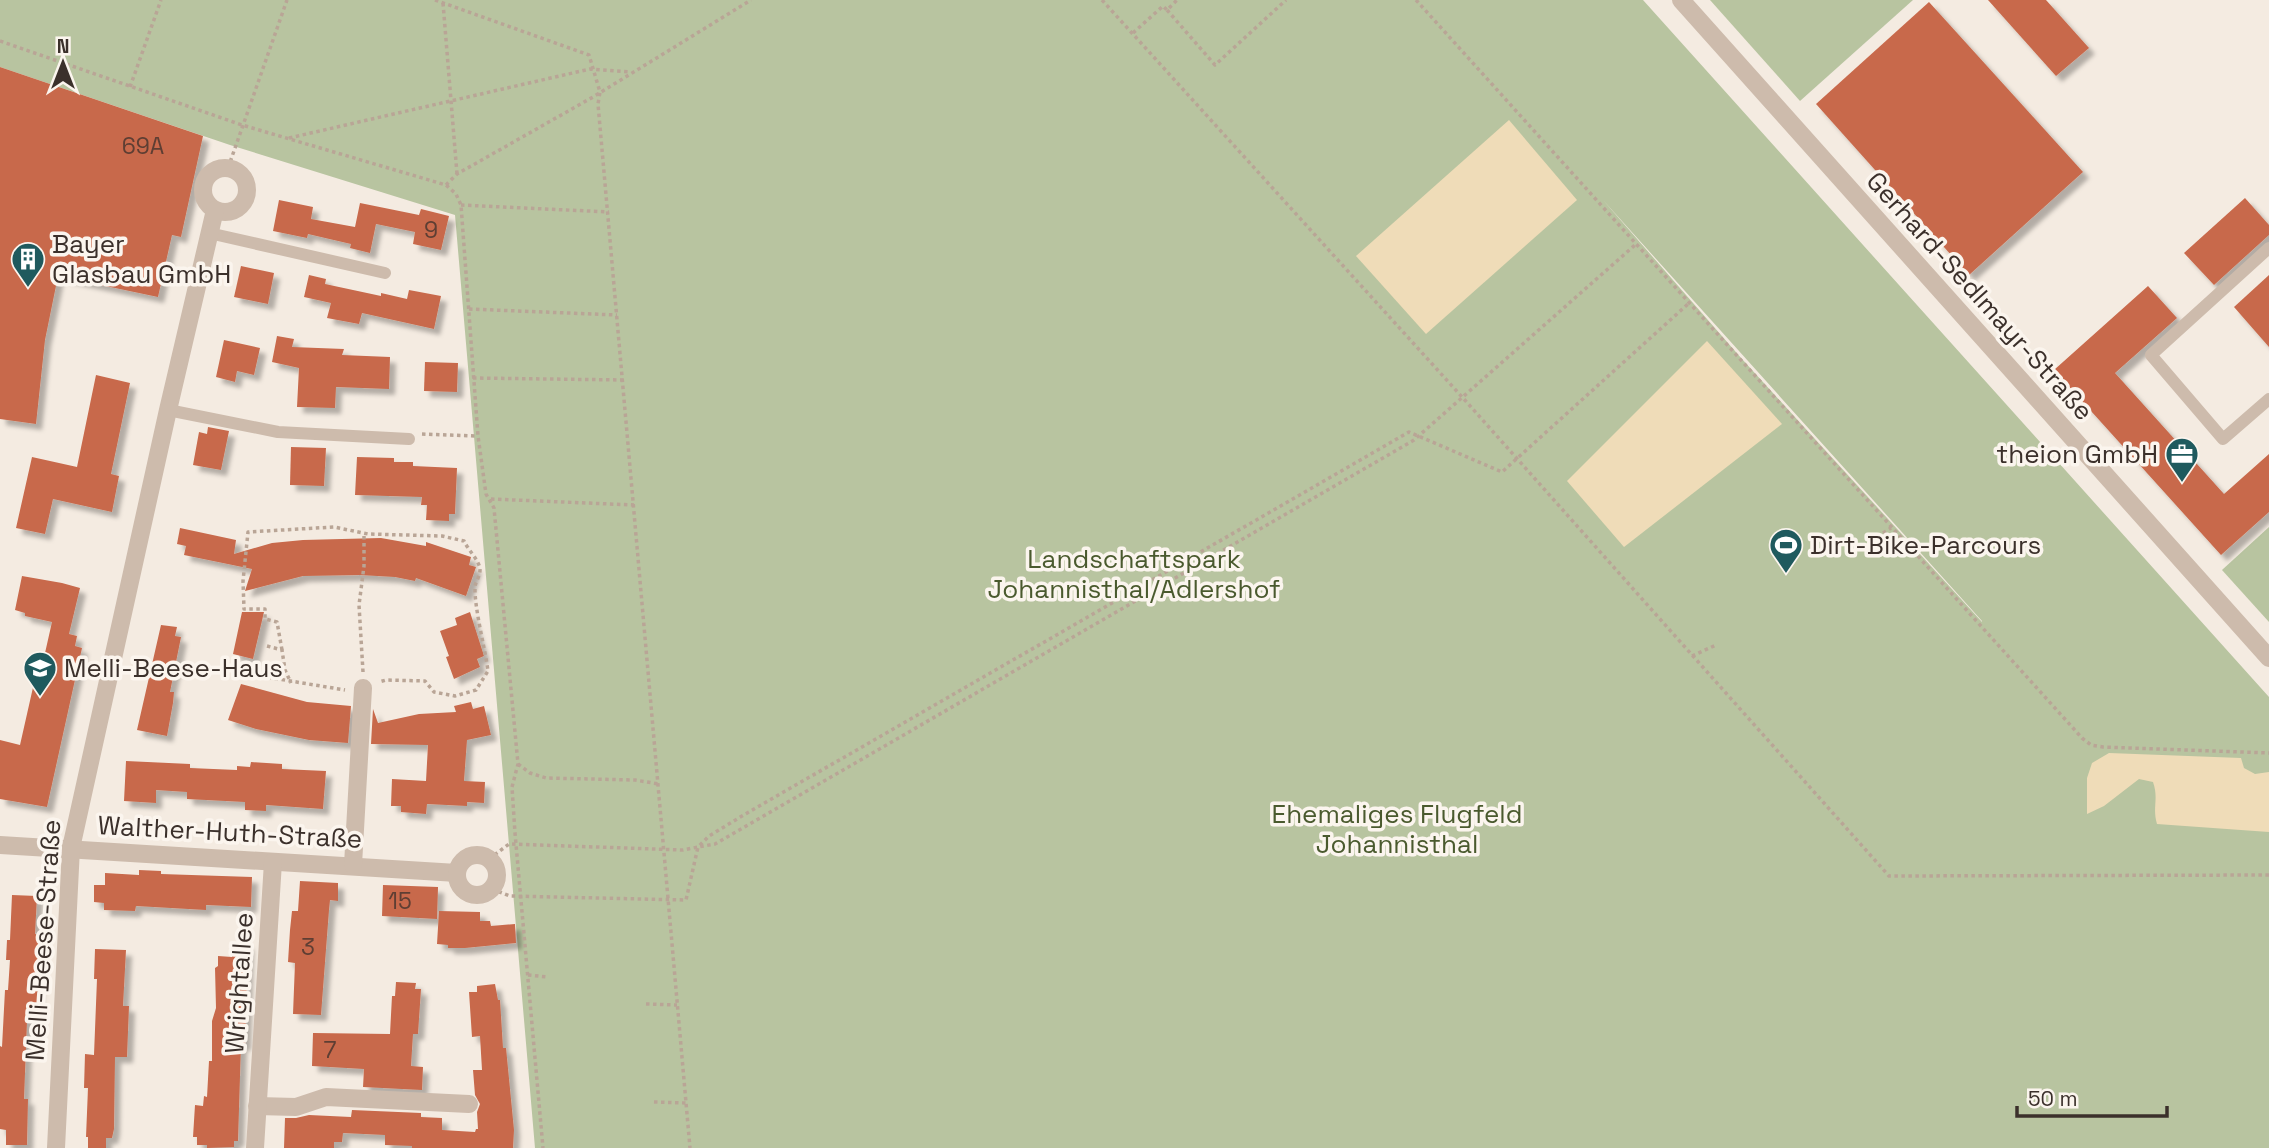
<svg xmlns="http://www.w3.org/2000/svg" width="2269" height="1148" font-family="'Space Grotesk',sans-serif">
<style>
.green{fill:#b8c4a0;fill-rule:evenodd}
.sand{fill:#efdcb8}
.building{fill:#c8694b;filter:url(#shadow)}
.lines{fill:none;stroke-linecap:round;stroke-linejoin:round}
.path{stroke:#b9a596;stroke-width:3.5;stroke-dasharray:3.5 3.5;stroke-linecap:butt}
.lane{stroke:#cdbbac;stroke-width:12}
.street{stroke:#cdbbac;stroke-width:18}
.labels{text-anchor:middle;stroke-width:7;stroke-linejoin:round;paint-order:stroke}
.number-label{font-size:23px;fill:#5e3e33}
.poi-label{font-size:26px;fill:#3b302b;stroke:#fbf5ee;text-anchor:start}
.street-label{font-size:26px;fill:#3b302b;stroke:#fbf5ee}
.park-label{font-size:26px;fill:#4a5a2e;stroke:#fbf5ee}
</style>
<defs>
<filter id="shadow"><feDropShadow dx="6" dy="6" stdDeviation="2" flood-color="#0004"/></filter>
</defs>
<rect width="100%" height="100%" fill="#f4ebe1"/>
<g class="green">
<path d="M0,0H1643L2269,697V1148H535L455,215L230,145L0,67ZM1603,200L1982,621V622L1742,359Z"/>
<path d="M1710,0H1913L1800,101Z"/>
<path d="M2269,527V622L2222,570Z"/>
</g>
<g class="sand">
<path d="M1509,120L1577,200L1426,334L1356,256Z"/>
<path d="M1707,341L1782,424L1624,547L1567,481Z"/>
<path d="M2109,753L2241,758L2244,768L2255,774L2269,772V832L2157,824C2152,807 2159,799 2153,782L2139,779L2104,806L2087,814V778L2092,763Z"/>
</g>
<g class="building">
<path d="M1988,0H2046L2089,48L2056,76Z"/>
<path d="M1929,2L2083,172L1969,275L1816,104Z"/>
<path d="M0,67L203,136L181,237L172,235L158,297L58,276L45,340L36,424L0,419Z"/>
<path d="M2245,198L2269,225V235L2214,285L2184,253Z"/>
<path d="M279,200L313,207L311,219L355,227L360,203L419,215L421,209L449,216L441,250L413,244L415,232L376,224L370,253L350,248L351,244L308,234L307,238L273,231Z"/>
<path d="M241,266L274,273L268,304L234,297Z"/>
<path d="M309,275L326,279L325,284L381,296V293L407,299L409,290L441,296L434,329L362,313L359,324L327,318L331,303L304,297Z"/>
<path d="M2269,275V347L2234,307Z"/>
<path d="M2148,286L2177,318L2115,373L2224,494L2269,454V512L2221,555L2054,370Z"/>
<path d="M277,336L294,339L292,347L344,349L342,355L390,357L389,389L336,387L335,408L297,407L299,368L272,362Z"/>
<path d="M224,340L260,348L254,375L237,371L235,382L216,377Z"/>
<path d="M425,362L458,363L457,392L424,391Z"/>
<path d="M96,375L130,383L111,474L119,476L112,512L53,499L45,534L16,528L32,457L77,467Z"/>
<path d="M208,427L229,431L221,470L193,465L199,432L207,434Z"/>
<path d="M291,447L326,448L324,486L290,485Z"/>
<path d="M357,457L394,458V462H413V466L457,468L455,514H449V521L426,520L427,505H421L422,497L355,495Z"/>
<path d="M180,528L236,540L234,554L272,543L303,540L381,538L426,546V542L471,557L469,565L476,567L466,596L416,578L415,581L395,577L360,575L303,576L245,591L252,569L184,555L186,546L177,544Z"/>
<path d="M22,576L62,583L80,588L69,634L77,636L75,646L82,648L47,807L0,799V740L20,745L41,652L45,653L52,622L25,616V613L15,610Z"/>
<path d="M242,612H264L253,659L233,654Z"/>
<path d="M470,612L484,656L477,659L480,667L454,679L446,657L449,656L440,631L457,625L455,618Z"/>
<path d="M161,625L177,627L175,636L181,637L170,692H174L173,703L167,736L137,730Z"/>
<path d="M241,684L307,702L351,706L348,743L309,740L256,729L228,720Z"/>
<path d="M471,702L473,709L484,706L491,735L467,740L464,781L485,782L484,803L467,802V806L427,804L426,814L401,812V806H391L392,779L426,781L428,745L371,744L373,709L378,723L419,714L456,712L454,706Z"/>
<path d="M126,761L190,764V768L237,770V766L250,767L251,762L282,764V769L326,771L323,809L266,805V811L245,810V802L187,799V792L156,790V803L124,801Z"/>
<path d="M139,870L161,871V874L252,877L251,907L206,905V910L136,906L135,911L104,910V903L94,902V885H105V873L139,875Z"/>
<path d="M300,881L338,883V901L330,900L329,910L321,1015L293,1014L295,963L288,962L290,930L292,911H298Z"/>
<path d="M383,885L438,887L437,919L382,916Z"/>
<path d="M12,895L37,896L35,934L41,935L36,1021H27L24,1099H28L27,1145H6V1130L0,1129V1046L2,1047L5,990H8L10,960H6L7,940H10Z"/>
<path d="M439,911L480,912V921H490L491,926L515,924L516,943L465,948H448V945L437,944Z"/>
<path d="M232,943L248,944L245,1045L241,1044L238,1141H234V1147L207,1148V1145H197V1137H193L195,1105L203,1106L204,1096L207,1097L209,1061H212V1021L216,1008L215,968L218,966V956L232,957Z"/>
<path d="M95,949L126,950L123,1006H129L127,1057H115L114,1129L112,1138H106V1148H88V1137H86L88,1088H84L85,1054L94,1055L97,979H94Z"/>
<path d="M396,982L416,983L415,989H421L418,1034H413L411,1066L423,1067L422,1090L363,1087L364,1069L312,1066L313,1033L390,1034L392,996H395Z"/>
<path d="M495,984L498,1000H500L503,1048H506L514,1130L513,1148H412V1146L385,1145V1135L343,1133L342,1142H334V1148H284L285,1118H296L309,1115L351,1117L352,1110L421,1113V1117L442,1118V1130L475,1132L476,1129H478L477,1112L480,1104L475,1095L473,1070H482L480,1036L472,1037L469,992H477V986Z"/>
</g>
<g class="lines">
<g class="path">
<path d="M435,0L589,55L600,92L598,104L690,1148"/>
<path d="M1102,0L1463,398L1889,876L2269,875"/>
<path d="M1416,0L2082,738L2091,745L2103,747L2269,753"/>
<path d="M443,3L457,174"/>
<path d="M1167,10L1215,65L1286,0"/>
<path d="M1133,33L1163,6L1167,10L1177,0"/>
<path d="M0,41L242,125L446,185L456,194L461,205L478,436L486,494L494,508L518,764L512,787L515,833L543,1148"/>
<path d="M130,87L161,0"/>
<path d="M289,138L590,69L630,72"/>
<path d="M228,168L287,0"/>
<path d="M446,185L457,174L593,97L751,0"/>
<path d="M461,205L609,212"/>
<path d="M469,309L617,315"/>
<path d="M473,378L624,380"/>
<path d="M422,434L477,436"/>
<path d="M491,499L634,505"/>
<path d="M1883,533L1891,528"/>
<path d="M267,646L282,650L285,670L291,683"/>
<path d="M282,650L277,622L265,619V609H244L243,581L248,532L334,527L368,534L442,536L464,541C468,550 480,561 480,570C480,576 476,581 475,586C474,607 485,648 488,671L476,690L455,696L434,692L425,681L386,680L379,682"/>
<path d="M1692,656L1716,645"/>
<path d="M363,672L359,605L364,566V533"/>
<path d="M254,675L345,690"/>
<path d="M518,764L530,773L546,778L635,780L659,784"/>
<path d="M489,859L509,844L683,850L698,847L709,836L742,816L1409,432L1502,472L1688,304"/>
<path d="M492,889L510,896L686,900L698,847L715,844L1414,440L1635,245"/>
<path d="M528,975L548,977"/>
<path d="M646,1004L677,1005"/>
<path d="M654,1102L686,1103"/>
</g>
<g class="lane">
<path d="M209,233L385,273"/>
<path d="M2269,248L2151,355L2223,439L2269,399"/>
<path d="M168,410L278,432L409,439"/>
</g>
<g class="street">
<path d="M1681,0L2269,658"/>
<circle cx="225" cy="190" r="22"/>
<path d="M0,845L457,873"/>
<circle cx="477" cy="875" r="20"/>
<path d="M353,865L363,688"/>
<path d="M257,1106L296,1107L326,1097L469,1104"/>
<path d="M56,1148L71,848L168,410L215,210"/>
<path d="M255,1148L273,862"/>
</g>
</g>
<defs>
<symbol id="building-pin" viewBox="-11 -11 22 30"><path d="M0 17L-7.5 6A9.5 9.5 0 1 1 7.5 6Z" fill="#1f5a5e" stroke="#fbf5ee"/><path d="M-4-6H4V6H1V3H-1V6H-4ZM-2.5-4.3h1.7v1.8h-1.7ZM.8-4.3h1.7v1.8H.8ZM-2.5-1h1.7V.8h-1.7ZM.8-1h1.7V.8H.8Z" fill="#fff"/></symbol>
<symbol id="office-pin" viewBox="-11 -11 22 30"><path d="M0 17L-7.5 6A9.5 9.5 0 1 1 7.5 6Z" fill="#1f5a5e" stroke="#fbf5ee"/><path d="M-6-3h4V-5.5h4V-3h4V5H-6ZM-1-4.5V-3h2v-1.5ZM-6 0V1H6V0Z" fill="#fff"/></symbol>
<symbol id="stadium-pin" viewBox="-11 -11 22 30"><path d="M0 17L-7.5 6A9.5 9.5 0 1 1 7.5 6Z" fill="#1f5a5e" stroke="#fbf5ee"/><path d="M0-5a6.5 5 0 1 0 0 10a6.5 5 0 1 0 0-10ZM-3.5-1.8h7v3.6h-7Z" fill="#fff"/></symbol>
<symbol id="school-pin" viewBox="-11 -11 22 30"><path d="M0 17L-7.5 6A9.5 9.5 0 1 1 7.5 6Z" fill="#1f5a5e" stroke="#fbf5ee"/><path d="M0-5L7-2L0 1L-7-2ZM-4 1L0 2.5L4 1V4Q0 6-4 4Z" fill="#fff"/></symbol>
</defs>
<g fill-rule="evenodd">
<use href="#building-pin" x="9" y="240" width="38" height="52"/>
<use href="#office-pin" x="2163" y="435" width="38" height="52"/>
<use href="#stadium-pin" x="1767" y="526" width="38" height="52"/>
<use href="#school-pin" x="21" y="649" width="38" height="52"/>
</g>
<g class="labels">
<g class="number-label">
<text x="143" y="154">69A</text>
<text x="431" y="238">9</text>
<text x="400" y="909">15</text>
<text x="308" y="955">3</text>
<text x="330" y="1058">7</text>
</g>
<g class="poi-label">
<text x="52" y="253">Bayer<tspan x="52" dy="30">Glasbau GmbH</tspan></text>
<text x="2158" y="463" text-anchor="end">theion GmbH</text>
<text x="1810" y="554">Dirt-Bike-Parcours</text>
<text x="64" y="677">Melli-Beese-Haus</text>
</g>
<g class="street-label">
<text transform="translate(1980 296) rotate(48)" y="9">Gerhard-Sedlmayr-Straße</text>
<text transform="translate(230 832) rotate(3)" y="9">Walther-Huth-Straße</text>
<text transform="translate(43 940) rotate(-86)" y="9">Melli-Beese-Straße</text>
<text transform="translate(239 983) rotate(-86)" y="9">Wrightallee</text>
</g>
<g class="park-label">
<text x="1134" y="568">Landschaftspark<tspan x="1134" dy="30">Johannisthal/Adlershof</tspan></text>
<text x="1397" y="823">Ehemaliges Flugfeld<tspan x="1397" dy="30">Johannisthal</tspan></text>
</g>
</g>
<g transform="translate(63 63)" stroke="#fbf5ee" stroke-width="5" paint-order="stroke">
<path d="M0-5L12 26L0 18L-12 26Z" fill="#3b302b"/>
<text y="-10" font-size="19" font-weight="bold" text-anchor="middle" fill="#3b302b">N</text>
</g>
<path d="M2017 1106v10h150v-10" fill="none" stroke="#3b302b" stroke-width="3.5"/>
<text x="2028" y="1106" font-size="21" fill="#3b302b" stroke="#fbf5ee" stroke-width="5" paint-order="stroke">50 m</text>
</svg>
